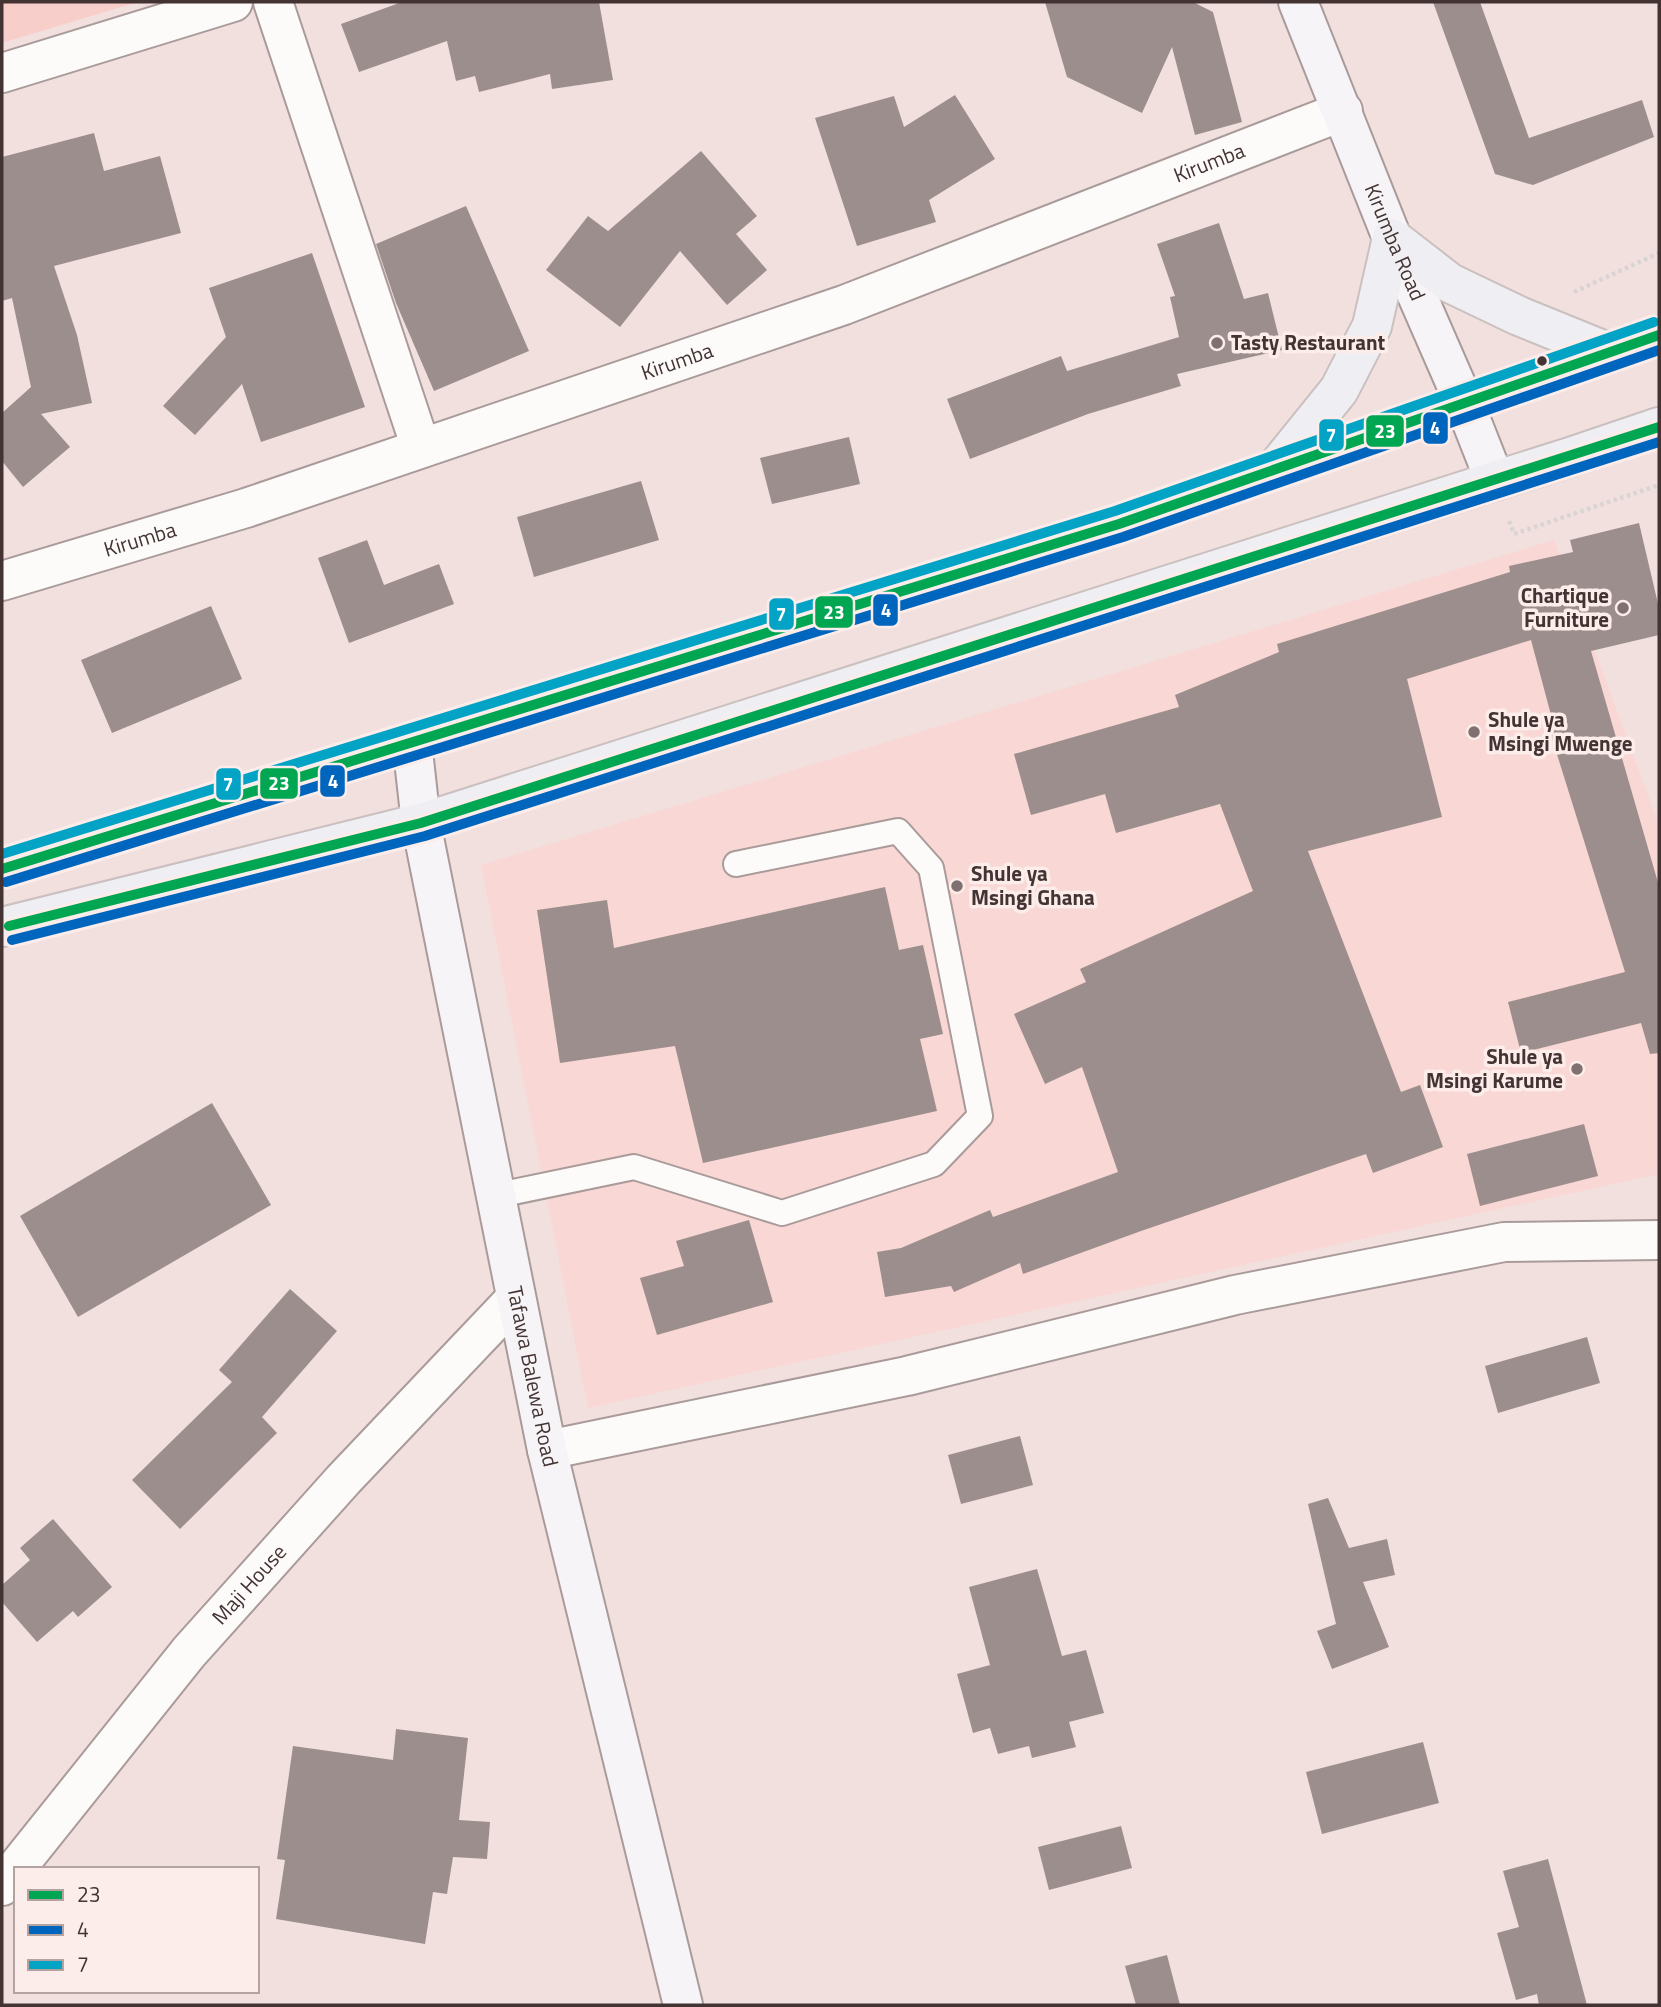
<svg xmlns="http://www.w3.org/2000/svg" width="1661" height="2007" font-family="'Titillium Web',sans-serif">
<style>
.built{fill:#f9d7d4}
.green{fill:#f8cecb}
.building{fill:#9c8e8c}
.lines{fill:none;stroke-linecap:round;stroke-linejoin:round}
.lane-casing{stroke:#a99b9a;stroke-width:28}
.street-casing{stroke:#a99b9a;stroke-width:42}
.secondary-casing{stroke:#a99b9a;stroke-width:42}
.primary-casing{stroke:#cac0bf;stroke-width:42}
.path{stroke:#d9d4d3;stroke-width:4.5;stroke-dasharray:3.5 3.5;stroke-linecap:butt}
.lane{stroke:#fdfafa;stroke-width:24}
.street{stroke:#fdfafa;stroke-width:38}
.secondary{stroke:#f6f4f6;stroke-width:38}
.primary{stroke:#efeff3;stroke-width:38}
.bus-1-casing{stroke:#fcecea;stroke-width:16}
.bus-2-casing{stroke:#fcecea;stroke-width:16}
.bus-3-casing{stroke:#fcecea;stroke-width:16}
.bus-1{stroke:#00a651;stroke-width:10}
.bus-2{stroke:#0065bd;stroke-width:10}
.bus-3{stroke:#03a3c6;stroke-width:10}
.poi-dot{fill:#80706f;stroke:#fcecea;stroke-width:2.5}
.bus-dot{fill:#433332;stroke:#fcecea;stroke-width:2.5}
.labels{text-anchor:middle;stroke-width:7;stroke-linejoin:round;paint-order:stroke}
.street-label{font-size:21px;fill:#433332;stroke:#fcecea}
.poi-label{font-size:21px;font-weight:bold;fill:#433332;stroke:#fcecea;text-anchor:start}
.line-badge{stroke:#fcecea;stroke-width:2.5}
.badge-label{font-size:19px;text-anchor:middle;font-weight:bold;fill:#fff}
</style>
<rect width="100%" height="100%" fill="#f2e0df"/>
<path class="built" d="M1554,540L1659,825V1174L588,1408L481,865Z"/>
<path class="green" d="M2,2H138L2,43Z"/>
<g class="building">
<path d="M402,2H599L613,80L552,89L550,74L479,92L475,76L456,81L447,41L359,72L341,24Z"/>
<path d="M1045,2H1193L1213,12L1242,122L1195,135L1172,47L1142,113L1067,77Z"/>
<path d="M1433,2H1480L1529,138L1642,100L1654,137L1533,185L1495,174Z"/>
<path d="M955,95L995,159L929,200L936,222L857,246L815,118L894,96L904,127Z"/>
<path d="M94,133L104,171L160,156L181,233L54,266L77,335L92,403L41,414L70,447L23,487L2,461V413L31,387L12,298L2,301V157Z"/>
<path d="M701,151L757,216L736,234L767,270L727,305L680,251L620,327L546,270L588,216L608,231Z"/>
<path d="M466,206L529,351L434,391L396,303L376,244Z"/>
<path d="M1219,223L1244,299L1268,293L1282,350L1177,374L1181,386L1088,414L970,459L947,399L1061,356L1067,371L1179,337L1170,297L1175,296L1157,244Z"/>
<path d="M312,253L365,407L261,442L242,384L195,435L163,406L226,337L209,288Z"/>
<path d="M849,437L860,484L772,504L760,458Z"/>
<path d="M641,481L659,540L534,577L517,517Z"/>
<path d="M1639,523L1659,608V635L1591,651L1659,886V1053L1650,1054L1641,1023L1521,1053L1508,1002L1625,972L1545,716L1551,715L1531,640L1407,679L1442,817L1308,851L1401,1092L1420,1085L1443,1147L1373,1173L1366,1154L1141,1231L1023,1274L1020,1263L954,1292L951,1286L885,1297L877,1252L901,1248L990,1210L993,1217L1118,1172L1082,1067L1045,1084L1014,1014L1086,982L1080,969L1253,891L1220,804L1116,833L1105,794L1031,815L1014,754L1179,707L1175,695L1279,652L1277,644L1510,572L1509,566L1573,552L1570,540Z"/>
<path d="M367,540L384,585L439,564L454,604L349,643L318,558Z"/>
<path d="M211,606L242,679L112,733L81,660Z"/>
<path d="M885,887L899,950L923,945L943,1034L920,1039L937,1111L703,1163L675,1046L560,1063L537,910L607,900L614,948Z"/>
<path d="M212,1103L271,1205L78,1317L20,1216Z"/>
<path d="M1584,1124L1598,1176L1480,1206L1467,1154Z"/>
<path d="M749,1220L773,1302L657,1335L640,1278L684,1266L676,1241Z"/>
<path d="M290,1289L337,1331L262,1417L277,1433L180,1529L132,1480L232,1382L219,1370Z"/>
<path d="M1587,1337L1600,1383L1498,1413L1485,1366Z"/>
<path d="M1020,1436L1033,1485L961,1504L948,1455Z"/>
<path d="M1328,1498L1349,1548L1387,1539L1395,1575L1363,1582L1389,1647L1332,1669L1317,1631L1336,1624L1308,1504Z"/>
<path d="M53,1519L112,1587L78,1617L73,1611L37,1642L2,1602V1585L30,1560L20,1548Z"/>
<path d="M1037,1569L1062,1656L1086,1650L1104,1713L1069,1722L1076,1747L1032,1758L1029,1746L998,1754L990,1728L973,1733L957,1674L990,1665L969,1587Z"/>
<path d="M396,1729L468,1738L459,1820L490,1822L487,1859L453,1857L447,1894L433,1892L425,1944L276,1919L285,1860L277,1859L293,1746L393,1760Z"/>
<path d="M1423,1742L1439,1803L1322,1834L1306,1772Z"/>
<path d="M1121,1826L1132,1868L1049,1890L1038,1847Z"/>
<path d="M1548,1859L1587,2005H1539L1537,1994L1516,2000L1497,1933L1519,1927L1503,1871Z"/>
<path d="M1167,1955L1180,2005H1136L1125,1966Z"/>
</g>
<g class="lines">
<defs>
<path id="lane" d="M494,1196L634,1167L782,1213L934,1164L980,1116L931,868L898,831L736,864"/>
<g id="street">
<path d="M273,2L421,448"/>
<path d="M2,73L233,2"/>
<path id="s1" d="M2,581L246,508L844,305L1343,111"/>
<path d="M547,1450L907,1376L1235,1295L1504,1242L1659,1240"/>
<path id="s2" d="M2,1886L189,1652L344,1479L515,1299"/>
</g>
<g id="secondary">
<path id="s3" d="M1298,2L1392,238L1465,405L1495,481"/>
<path id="s4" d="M412,742L421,823L547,1450L683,2005"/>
</g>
<g id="primary">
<path d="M1276,468L1339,390L1372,326L1392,238L1450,283L1519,316L1610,353"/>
<path d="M2,869L1119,524L1659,335"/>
<path d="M2,927L421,823L1570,457L1659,427"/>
</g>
</defs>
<use href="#lane" class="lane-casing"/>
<use href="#street" class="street-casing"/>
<use href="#secondary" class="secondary-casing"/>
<use href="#primary" class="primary-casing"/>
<g class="path">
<path d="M1574,292L1659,253"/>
<path d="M1509,521L1514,534L1659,485"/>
</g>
<use href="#lane" class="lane"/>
<use href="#street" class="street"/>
<use href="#secondary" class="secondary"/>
<use href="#primary" class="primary"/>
<defs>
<g id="bus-1">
<path d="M2,869L1119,524L1659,335"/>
<path d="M9,926L421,823L1659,427"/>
</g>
<g id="bus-2">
<path d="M6,882L1123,537L1659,350"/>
<path d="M12,940L425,836L1659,442"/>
</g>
<path id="bus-3" d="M2,854L1115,511L1654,322"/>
</defs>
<use href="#bus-1" class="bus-1-casing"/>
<use href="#bus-2" class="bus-2-casing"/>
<use href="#bus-3" class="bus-3-casing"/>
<use href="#bus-1" class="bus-1"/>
<use href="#bus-2" class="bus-2"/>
<use href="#bus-3" class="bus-3"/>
</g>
<g class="poi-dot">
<circle cx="1217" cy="343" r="7"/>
<circle cx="1623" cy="608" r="7"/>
<circle cx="1474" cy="732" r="7"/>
<circle cx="957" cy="886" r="7"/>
<circle cx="1577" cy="1069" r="7"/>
</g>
<circle class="bus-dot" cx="1542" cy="361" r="6"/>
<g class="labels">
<g class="street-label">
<text dy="7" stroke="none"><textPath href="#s1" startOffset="1278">Kirumba</textPath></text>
<text dy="7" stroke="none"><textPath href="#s3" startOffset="259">Kirumba Road</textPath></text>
<text dy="7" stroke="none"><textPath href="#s1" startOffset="710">Kirumba</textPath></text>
<text dy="7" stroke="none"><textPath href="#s1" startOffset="144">Kirumba</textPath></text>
<text dy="7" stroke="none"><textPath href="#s4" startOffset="646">Tafawa Balewa Road</textPath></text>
<text dy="7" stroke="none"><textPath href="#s2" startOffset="390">Maji House</textPath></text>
</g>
<g class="poi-label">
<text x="1231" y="350">Tasty Restaurant</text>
<text x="1609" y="603" text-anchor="end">Chartique<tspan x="1609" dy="24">Furniture</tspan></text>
<text x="1488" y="727">Shule ya<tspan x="1488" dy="24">Msingi Mwenge</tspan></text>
<text x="971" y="881">Shule ya<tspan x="971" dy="24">Msingi Ghana</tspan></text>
<text x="1563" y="1064" text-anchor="end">Shule ya<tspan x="1563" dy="24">Msingi Karume</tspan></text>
</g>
</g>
<g class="line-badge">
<rect x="1422" y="411" width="27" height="34" rx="7" fill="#0065bd"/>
<rect x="1365" y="414" width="40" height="34" rx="7" fill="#00a651"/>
<rect x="1318" y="418" width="27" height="34" rx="7" fill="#03a3c6"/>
<rect x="872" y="593" width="27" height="34" rx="7" fill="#0065bd"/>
<rect x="814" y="595" width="40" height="34" rx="7" fill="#00a651"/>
<rect x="768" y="597" width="27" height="34" rx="7" fill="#03a3c6"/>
<rect x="319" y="764" width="27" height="34" rx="7" fill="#0065bd"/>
<rect x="259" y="767" width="40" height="33" rx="7" fill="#00a651"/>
<rect x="215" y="767" width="27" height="34" rx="7" fill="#03a3c6"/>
</g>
<g class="badge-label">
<text x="1435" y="435">4</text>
<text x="1385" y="438">23</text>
<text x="1331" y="442">7</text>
<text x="886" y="617">4</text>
<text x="834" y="619">23</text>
<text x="781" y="621">7</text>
<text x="333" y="788">4</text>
<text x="279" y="790">23</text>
<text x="228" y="791">7</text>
</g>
<rect width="1661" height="2007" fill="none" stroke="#433332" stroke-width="7"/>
<rect x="14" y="1867" width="245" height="126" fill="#fcecea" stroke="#b2a2a0" stroke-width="2"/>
<rect x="28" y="1890" width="35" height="10" fill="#00a651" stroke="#b2a2a0" stroke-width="2"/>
<text x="77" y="1902" font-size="21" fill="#433332">23</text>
<rect x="28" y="1925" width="35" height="10" fill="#0065bd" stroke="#b2a2a0" stroke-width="2"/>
<text x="77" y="1937" font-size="21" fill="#433332">4</text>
<rect x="28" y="1960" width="35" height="10" fill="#03a3c6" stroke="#b2a2a0" stroke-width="2"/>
<text x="77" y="1972" font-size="21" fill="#433332">7</text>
</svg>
